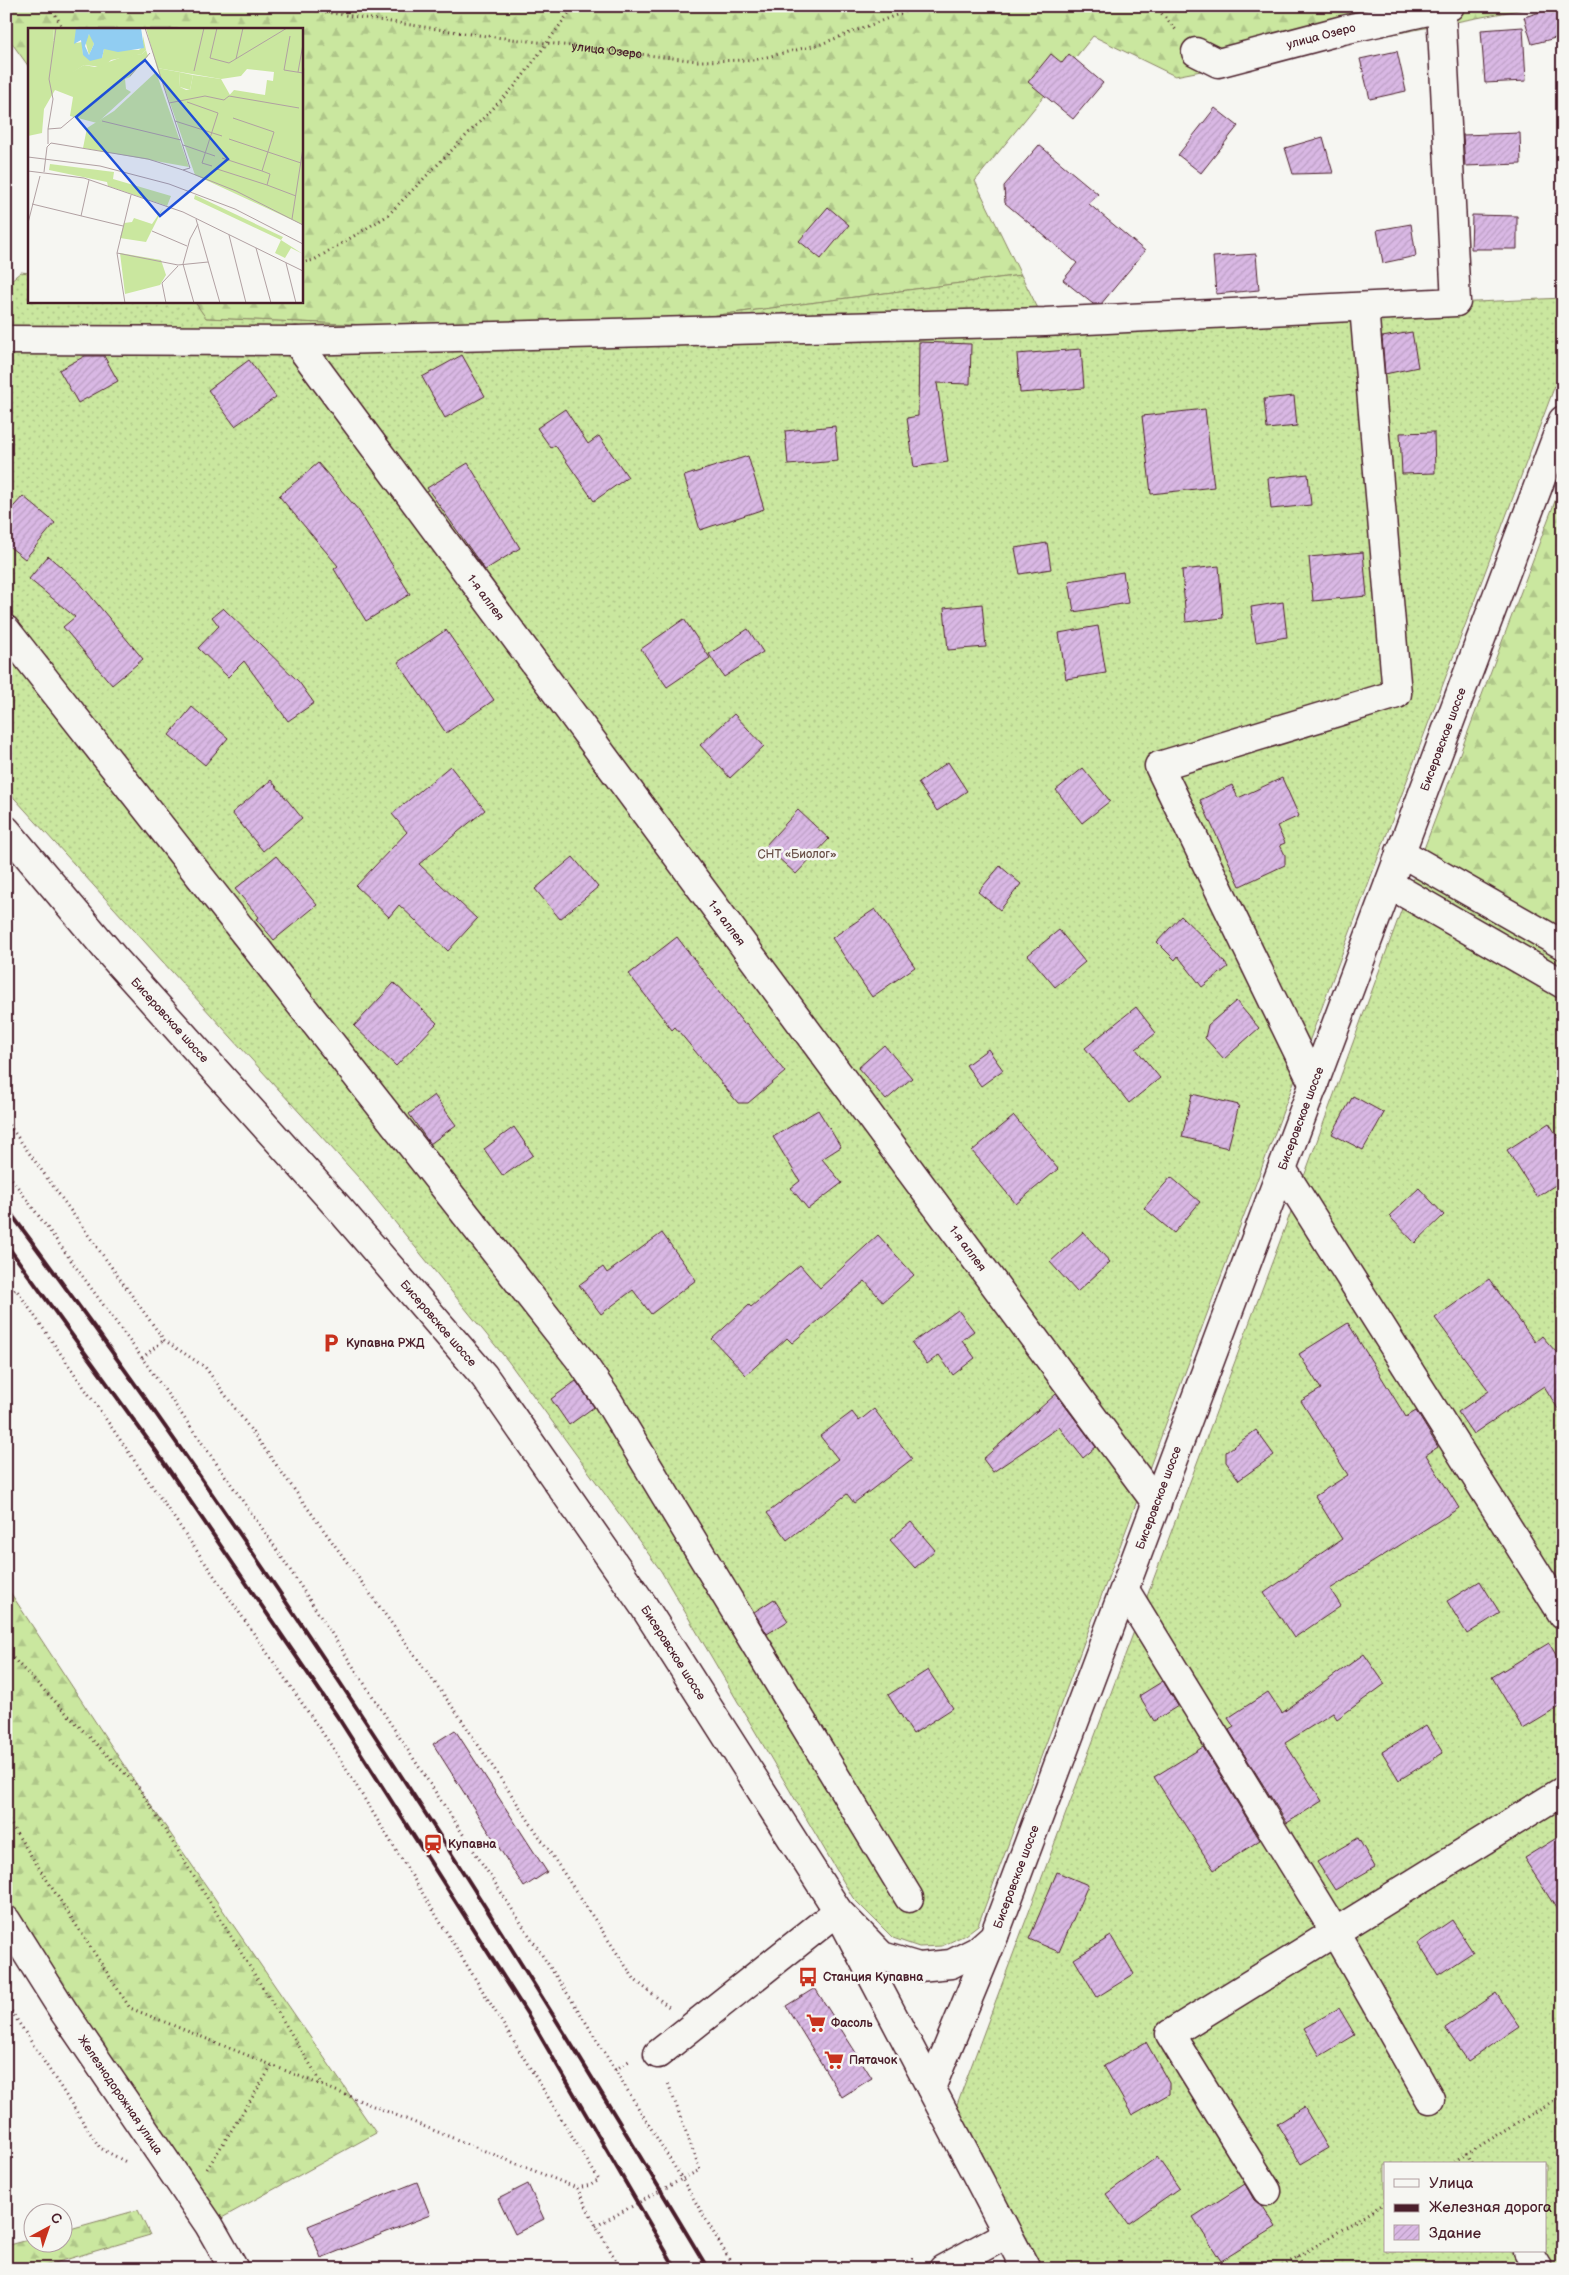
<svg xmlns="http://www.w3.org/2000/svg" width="1569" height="2275" font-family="'Balsamiq Sans',sans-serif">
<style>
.forest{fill:url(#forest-firs);stroke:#8a8365}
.garden{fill:url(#garden-dots);stroke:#8a8365;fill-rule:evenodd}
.building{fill:url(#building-hatch);stroke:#4a1f2b}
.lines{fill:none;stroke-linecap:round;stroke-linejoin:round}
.minor-casing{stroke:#4a1f2b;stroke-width:31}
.major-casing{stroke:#4a1f2b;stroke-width:31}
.path{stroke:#4a1f2b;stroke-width:3;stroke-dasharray:1 4;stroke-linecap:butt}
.minor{stroke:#f6f6f2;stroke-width:28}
.major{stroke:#f6f6f2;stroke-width:28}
.rail{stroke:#4a1f2b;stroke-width:4}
.labels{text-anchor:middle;stroke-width:5;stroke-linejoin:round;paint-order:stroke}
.street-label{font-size:12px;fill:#4a1f2b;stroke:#f6f6f2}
.park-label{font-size:12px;fill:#6a5148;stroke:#f6f6f2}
.poi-label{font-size:12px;font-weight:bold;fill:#4a1f2b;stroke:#f6f6f2;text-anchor:start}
.inset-road{fill:none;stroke:#b1a0a2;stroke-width:1}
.view{fill:#1d4ed8;fill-opacity:0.15;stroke:#1d4ed8;stroke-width:2.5}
.inset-edge{fill:none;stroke:#4a1f2b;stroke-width:2.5}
</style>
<defs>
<pattern id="forest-firs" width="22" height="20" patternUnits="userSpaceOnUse" patternTransform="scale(1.25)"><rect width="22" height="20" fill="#cae79f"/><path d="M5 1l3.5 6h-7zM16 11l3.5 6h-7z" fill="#afc689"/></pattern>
<pattern id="garden-dots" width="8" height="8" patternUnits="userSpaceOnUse" patternTransform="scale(1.25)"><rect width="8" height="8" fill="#cae79f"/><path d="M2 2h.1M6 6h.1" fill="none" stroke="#afc689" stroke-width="1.8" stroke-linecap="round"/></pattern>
<pattern id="building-hatch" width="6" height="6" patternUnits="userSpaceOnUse" patternTransform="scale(1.25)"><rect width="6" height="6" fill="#d9b8e4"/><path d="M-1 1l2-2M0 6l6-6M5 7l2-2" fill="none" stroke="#bc9ec4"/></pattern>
</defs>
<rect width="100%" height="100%" fill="#f6f6f2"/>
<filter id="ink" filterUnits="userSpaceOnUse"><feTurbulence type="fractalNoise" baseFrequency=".02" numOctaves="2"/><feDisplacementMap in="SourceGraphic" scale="10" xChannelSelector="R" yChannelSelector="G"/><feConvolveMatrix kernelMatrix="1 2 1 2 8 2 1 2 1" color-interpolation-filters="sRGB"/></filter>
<g filter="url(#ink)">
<g class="forest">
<path d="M6,6H1539L1175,76L1093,36L975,181L1021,275L575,334L205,318L194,301H301V29H29V67L6,35Z"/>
<path d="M1563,480V945L1419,862Z"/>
<path d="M6,1586L139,1788L376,2133L209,2225L6,1920Z"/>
<path d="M138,2210L150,2235L34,2269H6V2246L32,2239V2242H62L63,2231Z"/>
</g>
<g class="garden">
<path d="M21,272L29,273V301H194L206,318L575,334L1021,275L1045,322L1563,298V364L978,1925L965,1935L942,1946L919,1947L893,1938L853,1898L661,1571L508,1361L359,1178L6,789V284Z"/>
<path d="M1419,862L1563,945V2269H1026L950,2123L1298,1193ZM1385,2164H1545V2251H1385Z"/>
</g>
<g class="building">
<path d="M1560,6H1563V36L1532,44L1524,17Z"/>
<path d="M1523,27L1526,81L1485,83L1481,30Z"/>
<path d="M1397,51L1406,91L1370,99L1360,59Z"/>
<path d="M1051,54L1062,63L1069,54L1103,83L1073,119L1028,82Z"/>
<path d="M1215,108L1238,126L1201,173L1178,155Z"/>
<path d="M1520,133L1521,164L1465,166L1463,135Z"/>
<path d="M1323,137L1333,173L1293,174L1285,148Z"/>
<path d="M1039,145L1098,194L1089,204L1145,251L1101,304H1093L1063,280L1077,263L1005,203L1004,186Z"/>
<path d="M828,207L849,225L821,259L799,241Z"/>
<path d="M1472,215L1517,216V249H1471Z"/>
<path d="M1411,224L1416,256L1383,263L1377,230Z"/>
<path d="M1256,254L1259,290L1216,294L1213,257Z"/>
<path d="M1412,332L1418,367L1385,374L1382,337Z"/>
<path d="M919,342L971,344L970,384L937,383L948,462L914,467L907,418L918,416Z"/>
<path d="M1081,349L1084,388L1020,393L1017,354Z"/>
<path d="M462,355L485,396L445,418L422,377Z"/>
<path d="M85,356H104L118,381L78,403L59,370Z"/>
<path d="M249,360L276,397L235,426L208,390Z"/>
<path d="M1294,396L1297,426L1267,429L1264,399Z"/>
<path d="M565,409L588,444L599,436L628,477L594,501L555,445L551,448L537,428Z"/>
<path d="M1205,409L1214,487L1151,494L1142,416Z"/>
<path d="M835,426L838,461L788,465L785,431Z"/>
<path d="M1434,432L1435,473L1402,474L1400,433Z"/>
<path d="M748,456L764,509L700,530L684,476Z"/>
<path d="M318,463L359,511L410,594L366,621L334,569L338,566L279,496Z"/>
<path d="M468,463L520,548L485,570L427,488Z"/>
<path d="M1308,474L1311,505L1271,509L1268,478Z"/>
<path d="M23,496L55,523L25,559L6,544V515Z"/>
<path d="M1047,543L1051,569L1020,574L1015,548Z"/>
<path d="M1363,552L1367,596L1313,601L1309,557Z"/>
<path d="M48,556L79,582L143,659L112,685L63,627L75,617L29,579Z"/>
<path d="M1219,566L1223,618L1186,622L1182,570Z"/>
<path d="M1123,572L1128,603L1074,612L1069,581Z"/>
<path d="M1283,602L1287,637L1256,642L1251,607Z"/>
<path d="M982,604L986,647L948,650L944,608Z"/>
<path d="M223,608L299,682L314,703L288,721L244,661L228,677L198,648L219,626L212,617Z"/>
<path d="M684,619L710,658L667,687L641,649Z"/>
<path d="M1098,626L1106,673L1066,679L1059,633Z"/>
<path d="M748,629L763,652L724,677L709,654Z"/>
<path d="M446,630L494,700L446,733L398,662Z"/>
<path d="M192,707L228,738L205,765L169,735Z"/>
<path d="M734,714L764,746L730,778L700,745Z"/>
<path d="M948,762L967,791L937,811L918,783Z"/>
<path d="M450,766L485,810L419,864L477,919L448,951L399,905L389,917L356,886L407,832L392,814Z"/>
<path d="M1083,768L1110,801L1082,823L1056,790Z"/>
<path d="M1282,778L1299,816L1277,826L1285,843L1280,845L1285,855V865L1240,886L1200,800L1232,785L1238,798Z"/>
<path d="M271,780L302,818L263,851L232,813Z"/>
<path d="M798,810L829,839L796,874L765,846Z"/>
<path d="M276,856L317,905L274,940L256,919L259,917L235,889Z"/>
<path d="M573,857L598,887L560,919L535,889Z"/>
<path d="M1000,866L1021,884L1000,910L978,892Z"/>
<path d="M875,909L915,967L872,997L832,938Z"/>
<path d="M1181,916L1209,943L1228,967L1202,987L1178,956L1175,960L1157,942Z"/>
<path d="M1059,930L1085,962L1055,987L1028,955Z"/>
<path d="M677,937L744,1024L746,1023L785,1072L748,1103H738L675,1027L672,1030L629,974Z"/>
<path d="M394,983L437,1023L396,1066L354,1026Z"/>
<path d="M1236,1001L1259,1028L1224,1059L1205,1038L1208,1025Z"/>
<path d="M1136,1007L1156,1033L1136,1049L1160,1078L1129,1103L1085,1048Z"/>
<path d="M884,1045L912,1078L886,1100L858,1068Z"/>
<path d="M988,1049L1003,1070L981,1086L966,1065Z"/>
<path d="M1192,1094L1239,1105L1228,1148L1182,1137Z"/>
<path d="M434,1095L456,1125L430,1144L409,1114Z"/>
<path d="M1353,1096L1384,1113L1363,1150L1332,1134Z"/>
<path d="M818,1110L841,1147L822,1159L842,1183L808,1209L791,1188L800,1181L773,1137Z"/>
<path d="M1014,1116L1058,1169L1016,1204L972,1151Z"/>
<path d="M1549,1123L1563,1145V1180L1537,1197L1507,1150Z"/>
<path d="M514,1127L533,1155L503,1176L484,1149Z"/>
<path d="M1171,1177L1200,1202L1174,1233L1144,1208Z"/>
<path d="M1419,1188L1444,1215L1415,1243L1389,1216Z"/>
<path d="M1083,1232L1110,1262L1077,1292L1050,1262Z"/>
<path d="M662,1233L696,1280L651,1314L633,1290L601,1314L579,1285L603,1267L607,1273Z"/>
<path d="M878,1235L914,1275L883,1302L865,1281L792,1343L787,1338L746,1375L712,1339L749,1305L751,1307L800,1265L820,1288Z"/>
<path d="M1489,1279L1535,1342L1542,1336L1563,1360V1417L1544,1386L1473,1434L1458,1412L1489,1391L1435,1318Z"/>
<path d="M958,1310L974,1331L962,1340L975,1358L953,1375L939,1355L927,1364L912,1343Z"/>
<path d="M1348,1323L1406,1417L1416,1411L1438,1447L1426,1455L1459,1508L1330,1589L1341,1606L1294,1638L1264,1593L1342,1539L1315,1496L1348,1475L1301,1401L1321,1389L1299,1354Z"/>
<path d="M576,1381L594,1407L569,1425L551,1399Z"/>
<path d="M1056,1394L1096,1447L1083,1458L1059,1427L993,1472L983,1459Z"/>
<path d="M874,1409L912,1459L854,1503L847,1494L787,1540L767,1513L838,1459L820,1436L852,1412L859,1421Z"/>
<path d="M1256,1430L1274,1455L1239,1480L1226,1462V1452Z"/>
<path d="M911,1522L935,1550L915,1568L890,1540Z"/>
<path d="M1480,1581L1500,1613L1467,1634L1447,1601Z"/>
<path d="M774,1599L788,1621L767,1634L754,1612Z"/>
<path d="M1549,1643L1563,1667V1705L1523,1729L1492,1677Z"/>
<path d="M1364,1654L1385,1684L1337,1719L1333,1713L1285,1743L1322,1801L1287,1823L1229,1730L1234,1727L1228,1718L1268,1692L1282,1713Z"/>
<path d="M928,1670L953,1708L913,1734L888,1695Z"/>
<path d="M1163,1681L1178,1706L1154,1721L1139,1696Z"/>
<path d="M1426,1725L1443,1753L1399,1780L1382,1752Z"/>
<path d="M455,1730L547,1872L524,1887L433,1744Z"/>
<path d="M1203,1747L1260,1840L1214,1870L1154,1777Z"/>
<path d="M1563,1834V1919L1524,1858Z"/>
<path d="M1358,1838L1375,1867L1335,1890L1317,1862Z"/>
<path d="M1057,1872L1088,1885L1059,1952L1029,1939Z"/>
<path d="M1452,1920L1473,1952L1438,1975L1418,1943Z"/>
<path d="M1111,1936L1134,1974L1097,1997L1074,1959Z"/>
<path d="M815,1988L872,2078L842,2097L786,2006Z"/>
<path d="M1496,1993L1519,2026L1468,2061L1445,2028Z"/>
<path d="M1339,2008L1355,2035L1320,2056L1304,2028Z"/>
<path d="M1146,2042L1169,2083V2094L1132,2115L1104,2066Z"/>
<path d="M1304,2107L1328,2148L1301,2164L1277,2124Z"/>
<path d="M1157,2157L1179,2188L1128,2224L1106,2194Z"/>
<path d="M417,2182L430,2215L321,2258L308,2226Z"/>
<path d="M528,2184L544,2219L515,2234L498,2199Z"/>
<path d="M1245,2184L1254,2200L1262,2205L1276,2227L1221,2261L1193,2217Z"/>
</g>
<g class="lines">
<defs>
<g id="minor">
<path id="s2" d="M1196,52L1218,63L1343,30L1450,6"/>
<path d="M6,340L296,341L1045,322L1456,302L1441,8"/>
<path id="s3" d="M296,341L1157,1504"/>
<path d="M6,630L581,1361L607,1399L909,1898"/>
<path d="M1400,852L1563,945"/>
<path d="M1389,884L1563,984"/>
<path d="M1314,1085L1159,766L1397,694L1364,307"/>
<path d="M1282,1169L1563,1615"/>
<path d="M1125,1590L1335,1932L1430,2099"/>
<path d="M658,2054L838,1911L1026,2269"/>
<path d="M931,2088L994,1936"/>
<path d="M1267,2191L1170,2034L1563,1791"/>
<path d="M1528,2251L1539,2269"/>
<path d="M943,2269L1007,2234"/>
</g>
<g id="major">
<path id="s4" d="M6,830L114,958L338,1207L484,1376L643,1605L838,1911L882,1956L919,1967L951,1964L977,1951L994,1936L1563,420"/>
<path id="s5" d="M6,1920L64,2012L209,2225L234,2269"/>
</g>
</defs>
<use href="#minor" class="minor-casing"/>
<use href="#major" class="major-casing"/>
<g class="path">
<path d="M51,6L63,29"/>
<path id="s1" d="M286,6L470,34L698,61L754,60L821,44L920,6"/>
<path d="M1155,6L1176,30"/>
<path d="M301,263L314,260L387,216L517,84L574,6"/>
<path d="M6,1121L164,1340L205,1367L459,1716L635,1980L669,2007"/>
<path d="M6,1171L142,1358L269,1538L582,2016L682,2179L700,2170L668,2083"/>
<path d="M6,1296L16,1289L335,1751L599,2180L591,2185L577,2188L130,2008L6,1817"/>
<path d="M142,1358L164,1340"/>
<path d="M6,1651L139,1788L323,2085"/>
<path d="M6,2003L100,2148L128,2163"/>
<path d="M615,2070L629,2061"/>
<path d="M1467,2153L1473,2164"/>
<path d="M1450,2164L1563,2095"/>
<path d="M207,2169L272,2066"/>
<path d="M577,2188L596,2226L621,2269"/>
<path d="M596,2226L682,2179L735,2269"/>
<path d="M1298,2256L1305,2269"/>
<path d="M895,2269L914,2258"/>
<path d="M1278,2269L1385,2203"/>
</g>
<use href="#minor" class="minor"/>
<use href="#major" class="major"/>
<g class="rail">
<path d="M6,1207C260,1547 490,1905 708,2269"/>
<path d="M6,1244L156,1451L339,1719L528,2015L676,2269"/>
</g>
</g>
</g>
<defs>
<symbol id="parking-bare" viewBox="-9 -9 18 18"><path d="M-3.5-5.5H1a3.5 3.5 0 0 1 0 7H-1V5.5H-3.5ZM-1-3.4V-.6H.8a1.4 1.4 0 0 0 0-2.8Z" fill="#c8321e" stroke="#f6f6f2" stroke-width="2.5" paint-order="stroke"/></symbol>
<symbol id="station-bare" viewBox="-9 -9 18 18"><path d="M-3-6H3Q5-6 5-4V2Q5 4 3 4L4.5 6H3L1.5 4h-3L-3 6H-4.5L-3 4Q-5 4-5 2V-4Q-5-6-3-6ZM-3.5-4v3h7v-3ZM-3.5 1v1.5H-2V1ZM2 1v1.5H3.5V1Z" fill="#c8321e" stroke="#f6f6f2" stroke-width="2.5" paint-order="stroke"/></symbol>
<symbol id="bus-bare" viewBox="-9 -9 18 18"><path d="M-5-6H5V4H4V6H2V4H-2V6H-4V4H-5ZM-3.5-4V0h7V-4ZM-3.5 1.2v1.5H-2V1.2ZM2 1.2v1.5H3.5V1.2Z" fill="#c8321e" stroke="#f6f6f2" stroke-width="2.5" paint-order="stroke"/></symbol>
<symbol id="supermarket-bare" viewBox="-9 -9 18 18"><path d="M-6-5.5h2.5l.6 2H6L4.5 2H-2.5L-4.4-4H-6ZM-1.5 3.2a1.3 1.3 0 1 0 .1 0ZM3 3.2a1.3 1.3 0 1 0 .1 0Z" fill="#c8321e" stroke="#f6f6f2" stroke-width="2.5" paint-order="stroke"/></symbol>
</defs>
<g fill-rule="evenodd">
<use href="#parking-bare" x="317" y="1329" width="28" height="28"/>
<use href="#station-bare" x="419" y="1830" width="28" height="28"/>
<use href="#bus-bare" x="794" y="1963" width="28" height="28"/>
<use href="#supermarket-bare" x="802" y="2009" width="28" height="28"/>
<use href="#supermarket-bare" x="820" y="2046" width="28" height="28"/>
</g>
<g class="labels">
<g class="street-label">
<text dy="4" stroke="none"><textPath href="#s2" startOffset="131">улица Озеро</textPath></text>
<text dy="4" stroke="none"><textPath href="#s1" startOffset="324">улица Озеро</textPath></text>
<text dy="4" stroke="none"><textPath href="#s3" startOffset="319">1-я аллея</textPath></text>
<text dy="4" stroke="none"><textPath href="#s4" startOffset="2831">Бисеровское шоссе</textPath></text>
<text dy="4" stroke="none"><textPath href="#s3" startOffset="724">1-я аллея</textPath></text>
<text dy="4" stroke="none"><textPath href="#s4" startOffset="251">Бисеровское шоссе</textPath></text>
<text dy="4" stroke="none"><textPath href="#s4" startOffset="2426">Бисеровское шоссе</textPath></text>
<text dy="4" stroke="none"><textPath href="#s3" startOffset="1129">1-я аллея</textPath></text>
<text dy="4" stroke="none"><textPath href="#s4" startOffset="656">Бисеровское шоссе</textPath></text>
<text dy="4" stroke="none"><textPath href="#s4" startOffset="2021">Бисеровское шоссе</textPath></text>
<text dy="4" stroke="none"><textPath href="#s4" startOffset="1061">Бисеровское шоссе</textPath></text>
<text dy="4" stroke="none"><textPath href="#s4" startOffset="1616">Бисеровское шоссе</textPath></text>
<text dy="4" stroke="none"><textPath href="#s5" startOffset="209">Железнодорожная улица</textPath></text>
</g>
<g class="park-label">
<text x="797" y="858">СНТ «Биолог»</text>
</g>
<g class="poi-label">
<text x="346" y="1347">Купавна РЖД</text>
<text x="448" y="1848">Купавна</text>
<text x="823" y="1981">Станция Купавна</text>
<text x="831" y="2027">Фасоль</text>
<text x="849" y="2064">Пятачок</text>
</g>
</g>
<g transform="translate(28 28)">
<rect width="275" height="275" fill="#f6f6f2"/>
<path d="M26,0H39V12H25ZM151,44L165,47L162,62L152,59ZM167,167L255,209L253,212L275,226L263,220L257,230L247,225L253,212L166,171Z" fill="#cae79f"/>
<path d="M0,0H26L25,11L41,46L56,37L67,39L97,28L114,26L118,22L120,28L102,49L97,51L98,61L103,64L69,95L42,88L45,69L27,62L16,81L14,105L0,108ZM129,40L151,44L152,59L158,62H162L165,47L193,51L202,67L198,71L142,75ZM22,136L86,144L85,151L143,168L139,178L80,158L79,154L21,142ZM135,180L118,214L92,210L96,195L104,194L106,190L124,196ZM92,225L133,232L138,247L132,257L97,266Z" fill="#cae79f"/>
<path d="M39,0H48V15L54,14L55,27L74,30L76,21L111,22L115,18V8L118,22L114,26L83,32L75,39L56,37L32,53L27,51L22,39L26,12H39ZM62,5L66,16L61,27L57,12Z" fill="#cae79f"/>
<path d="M118,0H275V197L167,147L142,75L177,68L198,71L206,62L237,67L239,52L245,53L246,44L219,41L213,48L193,51L129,40ZM128,44L161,139L55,120L59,100L86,83Z" fill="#cae79f"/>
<path d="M48,0H113L116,20L90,24L76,21L74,30L62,33L55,27L53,12L46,16ZM61,6L66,16L61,27L57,18Z" fill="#91cdf2" fill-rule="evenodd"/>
<path class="inset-road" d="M189,0L182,30L201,35L259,0M262,8L256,42L275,45M208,31L215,0M166,43L176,0M270,44L275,16M102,48L122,25M159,74L190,85L174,135L184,138M141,75L177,68L196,72L201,68L271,80M205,90L246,104L234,143L242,146L239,157L268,168M74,93L153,112M147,93L194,108M20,101L25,71L21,51L28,0M201,111L273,135M20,116V101L33,100L46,89M155,117L187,128M0,129L72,138L141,156L207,181L275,216M194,130L234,143M189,141L239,157M155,142L208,163L275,197M0,143L56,150L155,184L275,243M16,144L19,119L23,115L120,131L155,142L162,140L117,0M4,176L95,198M53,188L61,152M168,191L192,275M264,191L275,120M0,195L12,148M124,203L159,218M201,207L218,275M228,220L243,275M89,225L150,237L180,234M258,235L268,275M97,275L89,225L103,167M138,275L134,255L150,238M166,275L155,236L162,211L170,196"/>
<path class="view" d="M117,32L200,131L132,188L48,89Z"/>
<rect width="275" height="275" class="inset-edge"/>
</g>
<rect width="1569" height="2275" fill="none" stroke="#f6f6f2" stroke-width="25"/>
<rect x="12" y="12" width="1544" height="2250" fill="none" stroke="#4a1f2b" stroke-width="2" filter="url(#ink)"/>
<rect x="1384" y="2162" width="162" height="90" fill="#f6f6f2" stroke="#b1a0a2"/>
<rect x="1394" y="2179" width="25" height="8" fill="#f6f6f2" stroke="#b1a0a2"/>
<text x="1429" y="2188" font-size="15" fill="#4a1f2b">Улица</text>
<rect x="1394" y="2204" width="25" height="8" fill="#4a1f2b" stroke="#b1a0a2"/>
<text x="1429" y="2212" font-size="15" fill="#4a1f2b">Железная дорога</text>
<rect x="1394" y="2225" width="25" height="15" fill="url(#building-hatch)" stroke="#b1a0a2"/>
<text x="1429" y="2238" font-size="15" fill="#4a1f2b">Здание</text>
<g transform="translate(48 2228) rotate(40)"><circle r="24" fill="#f6f6f2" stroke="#b1a0a2"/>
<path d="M0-4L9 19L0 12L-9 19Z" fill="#c8321e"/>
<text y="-8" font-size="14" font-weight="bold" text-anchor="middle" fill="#4a1f2b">С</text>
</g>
</svg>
